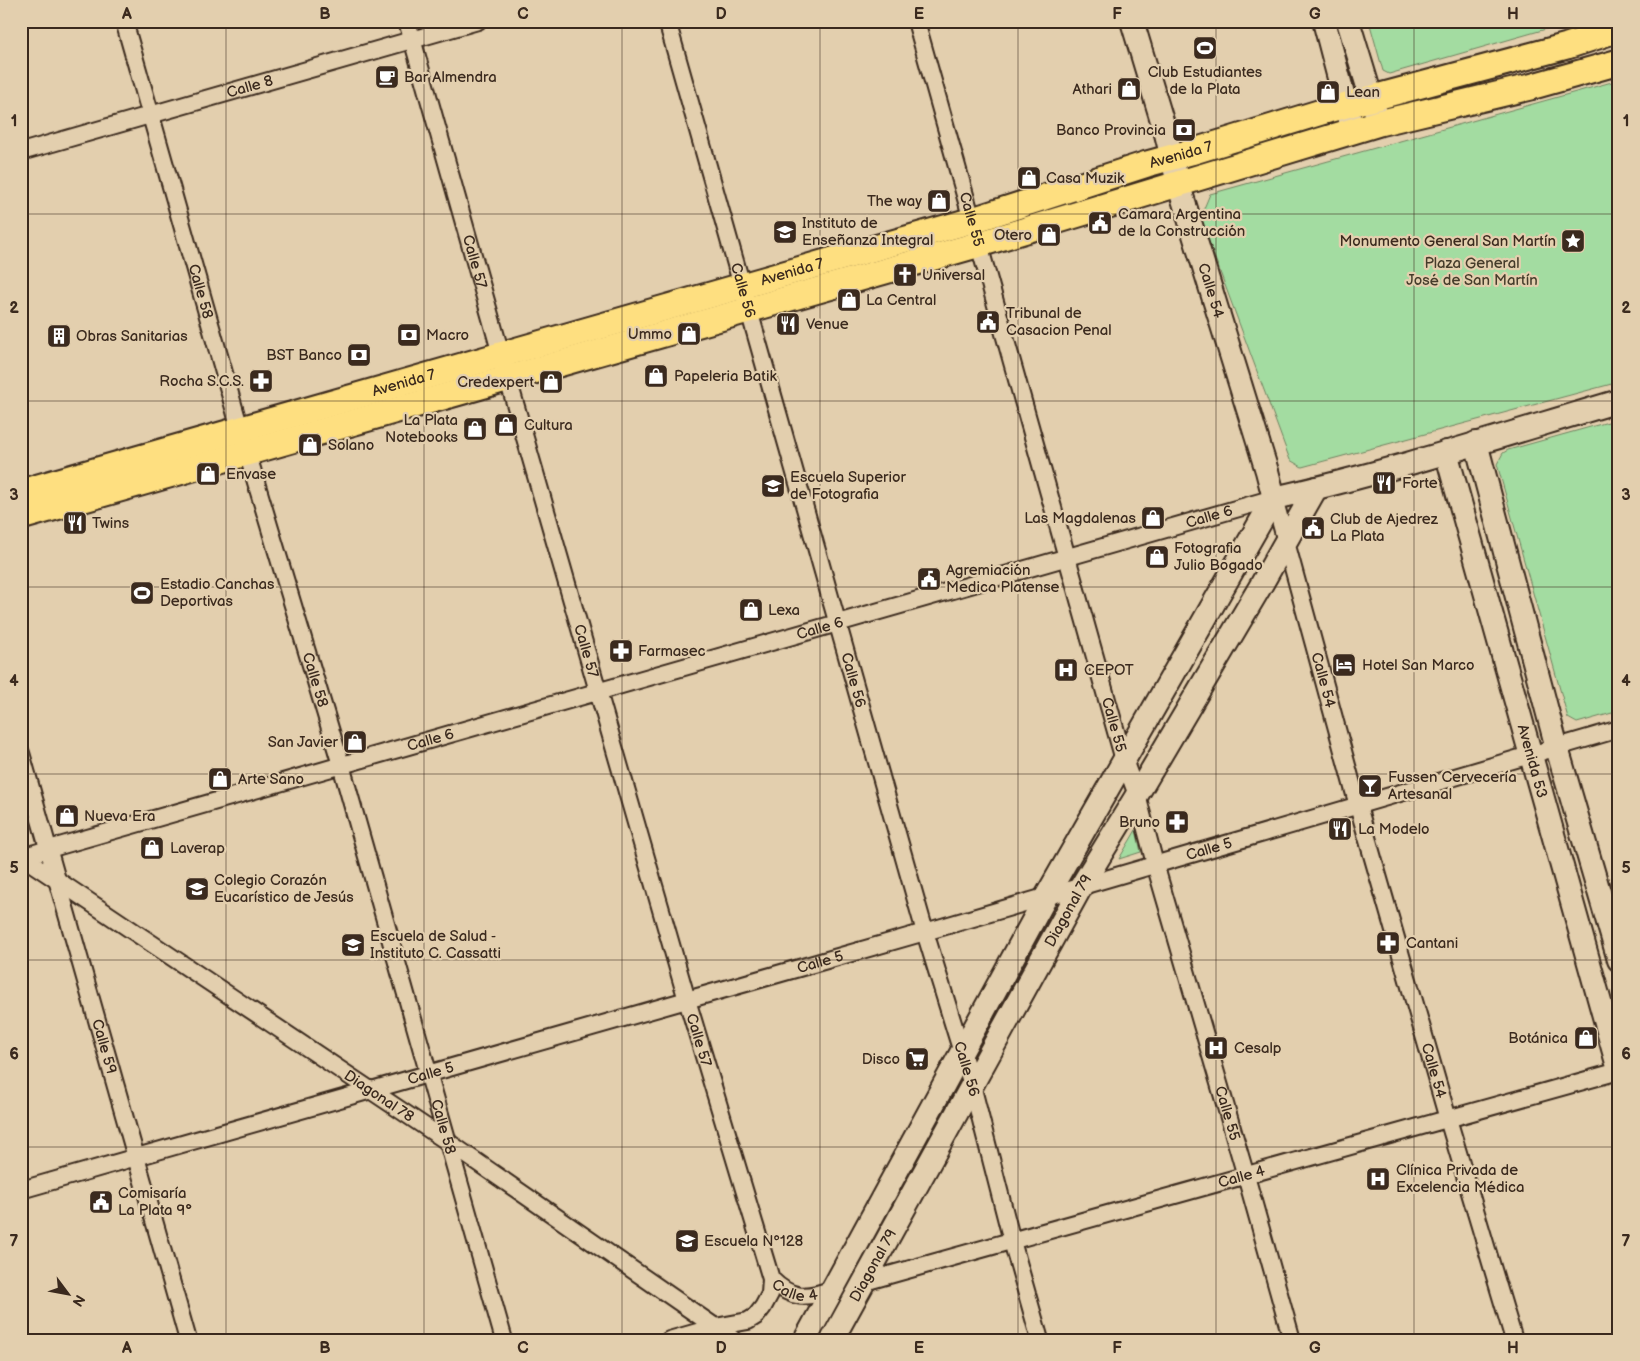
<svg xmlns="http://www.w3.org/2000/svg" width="1640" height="1361" font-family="'Balsamiq Sans',sans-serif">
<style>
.green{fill:#a3dca1;stroke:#6f8360}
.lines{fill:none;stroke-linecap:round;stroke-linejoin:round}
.street-casing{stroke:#3b2a1e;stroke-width:20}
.secondary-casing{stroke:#3b2a1e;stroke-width:26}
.primary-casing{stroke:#3b2a1e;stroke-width:29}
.street{stroke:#e3cfae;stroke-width:16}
.secondary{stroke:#e3cfae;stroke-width:22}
.primary{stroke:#fedf80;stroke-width:25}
.grid{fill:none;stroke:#3b2a1e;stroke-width:1;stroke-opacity:0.55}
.labels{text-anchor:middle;stroke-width:4.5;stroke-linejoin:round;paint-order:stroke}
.poi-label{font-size:15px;fill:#3b2a1e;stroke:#e3cfae;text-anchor:start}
.street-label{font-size:15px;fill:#3b2a1e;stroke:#e3cfae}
.park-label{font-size:15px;fill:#453c2b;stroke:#e3cfae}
.neatline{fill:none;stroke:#3b2a1e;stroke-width:2}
.grid-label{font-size:16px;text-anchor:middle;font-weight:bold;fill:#3b2a1e}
</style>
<rect width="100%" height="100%" fill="#e3cfae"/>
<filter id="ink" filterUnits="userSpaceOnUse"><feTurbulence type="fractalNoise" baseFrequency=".02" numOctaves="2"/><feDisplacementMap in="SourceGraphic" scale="10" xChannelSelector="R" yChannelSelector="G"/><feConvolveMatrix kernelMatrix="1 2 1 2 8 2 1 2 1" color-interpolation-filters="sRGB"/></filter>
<g filter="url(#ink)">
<g class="green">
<path d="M1369,21H1574L1389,74L1383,71Z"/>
<path d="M1619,80V382L1302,467L1290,460L1200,218L1210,194Z"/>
<path d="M1619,419V711L1577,723L1568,718L1497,464L1503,453L1508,450Z"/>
<path d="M1136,830L1141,852L1119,859Z"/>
</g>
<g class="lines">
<defs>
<g id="street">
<path id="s1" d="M124,21L240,429L341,765L504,1340"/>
<path id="s2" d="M407,21L508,379L687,1000L771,1279L770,1294L763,1307L756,1316L748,1321L715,1327L669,1340"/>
<path id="s3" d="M667,21L925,932L972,1085L1012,1241L1040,1340"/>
<path id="s4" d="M916,21L1124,760L1137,795L1155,864L1246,1176L1292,1340"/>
<path id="s5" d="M21,152L478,21"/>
<path id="s6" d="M21,753L188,1340"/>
<path id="s7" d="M21,856L448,1142L734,1340"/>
<path id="s8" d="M21,857L1274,498L1358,806L1448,1119L1514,1340"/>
<path id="s9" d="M21,1190L925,932L1619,729"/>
<path id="s10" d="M771,1279C792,1300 806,1299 833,1289"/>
<path id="s11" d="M864,1282L1619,1071"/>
</g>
<g id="secondary">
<path id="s12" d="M1132,21L1166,134L1178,183L1267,471L1274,498"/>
<path d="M1324,21L1353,132"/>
<path d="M1348,21L1379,123"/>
<path d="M1476,443L1557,748L1619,960"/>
<path id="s13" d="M1446,452L1619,1070"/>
<path d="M1274,498C1390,472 1504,435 1619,401"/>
<path d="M805,1340L1047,895L1274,498"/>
<path id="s14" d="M832,1340L1082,885L1137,795L1260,587L1316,488"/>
</g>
<g id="primary">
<path id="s15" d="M21,492L973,220L1147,164L1191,152L1328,110L1567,46L1619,29"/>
<path d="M21,517L980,244L1379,123L1530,87L1619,62"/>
</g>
</defs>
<use href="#street" class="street-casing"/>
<use href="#secondary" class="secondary-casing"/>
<use href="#primary" class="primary-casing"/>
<use href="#street" class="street"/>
<use href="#secondary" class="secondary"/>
<use href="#primary" class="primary"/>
</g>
</g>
<path class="grid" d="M226,21V1340M424,21V1340M622,21V1340M820,21V1340M1018,21V1340M1216,21V1340M1414,21V1340M21,214H1619M21,401H1619M21,587H1619M21,774H1619M21,960H1619M21,1147H1619"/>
<defs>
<symbol id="stadium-square" viewBox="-11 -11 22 22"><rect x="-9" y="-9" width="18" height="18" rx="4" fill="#3b2a1e" stroke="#e3cfae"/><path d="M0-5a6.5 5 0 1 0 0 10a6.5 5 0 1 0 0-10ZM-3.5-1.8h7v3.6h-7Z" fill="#fff"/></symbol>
<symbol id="cafe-square" viewBox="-11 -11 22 22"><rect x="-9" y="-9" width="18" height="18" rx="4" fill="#3b2a1e" stroke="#e3cfae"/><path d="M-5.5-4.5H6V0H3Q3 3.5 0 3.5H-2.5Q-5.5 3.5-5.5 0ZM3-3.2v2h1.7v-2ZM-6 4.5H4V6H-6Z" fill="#fff"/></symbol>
<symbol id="shop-square" viewBox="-11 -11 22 22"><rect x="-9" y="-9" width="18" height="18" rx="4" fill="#3b2a1e" stroke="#e3cfae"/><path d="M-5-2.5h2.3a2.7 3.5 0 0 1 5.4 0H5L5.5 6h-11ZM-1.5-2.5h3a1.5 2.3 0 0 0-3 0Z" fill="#fff"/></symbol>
<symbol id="bank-square" viewBox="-11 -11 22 22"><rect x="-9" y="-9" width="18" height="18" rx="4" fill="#3b2a1e" stroke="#e3cfae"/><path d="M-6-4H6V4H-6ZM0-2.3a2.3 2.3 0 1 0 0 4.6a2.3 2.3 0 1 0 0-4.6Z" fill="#fff"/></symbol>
<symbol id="civic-square" viewBox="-11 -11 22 22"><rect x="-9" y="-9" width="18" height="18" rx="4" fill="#3b2a1e" stroke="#e3cfae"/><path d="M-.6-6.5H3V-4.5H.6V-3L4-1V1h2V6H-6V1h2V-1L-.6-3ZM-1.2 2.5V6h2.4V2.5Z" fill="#fff"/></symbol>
<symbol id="university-square" viewBox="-11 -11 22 22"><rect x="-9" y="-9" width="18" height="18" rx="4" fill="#3b2a1e" stroke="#e3cfae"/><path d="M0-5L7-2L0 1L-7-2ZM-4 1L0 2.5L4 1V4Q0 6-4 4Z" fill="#fff"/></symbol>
<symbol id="sight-square" viewBox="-11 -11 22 22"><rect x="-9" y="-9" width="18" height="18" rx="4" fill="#3b2a1e" stroke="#e3cfae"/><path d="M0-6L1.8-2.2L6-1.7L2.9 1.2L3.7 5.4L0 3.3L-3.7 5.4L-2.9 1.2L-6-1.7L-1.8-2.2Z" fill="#fff"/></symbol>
<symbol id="church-square" viewBox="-11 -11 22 22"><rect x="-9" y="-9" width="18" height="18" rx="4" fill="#3b2a1e" stroke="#e3cfae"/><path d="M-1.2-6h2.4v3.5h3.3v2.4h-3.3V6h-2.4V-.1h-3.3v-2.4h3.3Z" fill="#fff"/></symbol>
<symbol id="restaurant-square" viewBox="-11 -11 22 22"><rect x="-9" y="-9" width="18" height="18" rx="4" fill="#3b2a1e" stroke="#e3cfae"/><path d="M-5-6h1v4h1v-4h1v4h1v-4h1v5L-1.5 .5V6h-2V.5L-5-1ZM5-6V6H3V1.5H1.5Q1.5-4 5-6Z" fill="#fff"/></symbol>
<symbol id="building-square" viewBox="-11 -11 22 22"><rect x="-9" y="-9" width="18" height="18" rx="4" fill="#3b2a1e" stroke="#e3cfae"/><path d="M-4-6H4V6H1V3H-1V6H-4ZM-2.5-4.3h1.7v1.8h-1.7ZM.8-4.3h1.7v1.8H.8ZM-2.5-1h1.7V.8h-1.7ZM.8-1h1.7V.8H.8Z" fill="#fff"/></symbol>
<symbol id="pharmacy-square" viewBox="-11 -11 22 22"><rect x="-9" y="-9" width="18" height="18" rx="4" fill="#3b2a1e" stroke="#e3cfae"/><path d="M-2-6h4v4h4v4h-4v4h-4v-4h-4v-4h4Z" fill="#fff"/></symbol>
<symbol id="hotel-square" viewBox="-11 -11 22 22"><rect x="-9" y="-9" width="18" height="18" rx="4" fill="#3b2a1e" stroke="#e3cfae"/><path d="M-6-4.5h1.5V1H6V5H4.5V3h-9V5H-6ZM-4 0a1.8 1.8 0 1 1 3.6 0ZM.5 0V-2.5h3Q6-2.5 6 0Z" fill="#fff"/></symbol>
<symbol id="hospital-square" viewBox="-11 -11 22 22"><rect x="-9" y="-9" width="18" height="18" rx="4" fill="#3b2a1e" stroke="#e3cfae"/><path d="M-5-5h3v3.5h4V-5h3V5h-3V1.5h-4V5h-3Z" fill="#fff"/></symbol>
<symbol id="bar-square" viewBox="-11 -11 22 22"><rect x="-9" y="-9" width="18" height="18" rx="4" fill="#3b2a1e" stroke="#e3cfae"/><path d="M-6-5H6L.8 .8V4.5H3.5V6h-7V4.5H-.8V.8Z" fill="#fff"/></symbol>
<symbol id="school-square" viewBox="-11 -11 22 22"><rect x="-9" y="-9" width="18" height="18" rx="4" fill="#3b2a1e" stroke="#e3cfae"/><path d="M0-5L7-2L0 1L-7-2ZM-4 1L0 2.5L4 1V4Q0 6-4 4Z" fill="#fff"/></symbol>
<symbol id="supermarket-square" viewBox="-11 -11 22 22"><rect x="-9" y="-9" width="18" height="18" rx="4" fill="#3b2a1e" stroke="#e3cfae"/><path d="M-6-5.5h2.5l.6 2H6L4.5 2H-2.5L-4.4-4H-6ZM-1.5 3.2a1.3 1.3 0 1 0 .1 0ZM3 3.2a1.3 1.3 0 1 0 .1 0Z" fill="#fff"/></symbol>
</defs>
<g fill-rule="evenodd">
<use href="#stadium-square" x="1191" y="34" width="28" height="28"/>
<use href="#cafe-square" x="373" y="63" width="28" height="28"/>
<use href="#shop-square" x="1115" y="75" width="28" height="28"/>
<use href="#shop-square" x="1314" y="78" width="28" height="28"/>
<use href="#bank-square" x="1170" y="116" width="28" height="28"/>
<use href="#shop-square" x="1015" y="164" width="28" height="28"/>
<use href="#shop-square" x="925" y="187" width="28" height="28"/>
<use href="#civic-square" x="1086" y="209" width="28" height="28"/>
<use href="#university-square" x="771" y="218" width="28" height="28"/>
<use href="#shop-square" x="1035" y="221" width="28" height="28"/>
<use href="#sight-square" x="1559" y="227" width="28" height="28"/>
<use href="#church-square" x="891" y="261" width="28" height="28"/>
<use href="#shop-square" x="835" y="286" width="28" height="28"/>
<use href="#civic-square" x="974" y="308" width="28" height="28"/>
<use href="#restaurant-square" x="774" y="310" width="28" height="28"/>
<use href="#shop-square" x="675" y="320" width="28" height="28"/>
<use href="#bank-square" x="395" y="321" width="28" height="28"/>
<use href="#building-square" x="45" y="322" width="28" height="28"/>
<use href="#bank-square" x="345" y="341" width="28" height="28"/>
<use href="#shop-square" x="642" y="362" width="28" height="28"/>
<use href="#pharmacy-square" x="247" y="367" width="28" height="28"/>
<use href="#shop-square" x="537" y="368" width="28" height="28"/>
<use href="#shop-square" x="492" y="411" width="28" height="28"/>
<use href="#shop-square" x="461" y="415" width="28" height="28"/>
<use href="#shop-square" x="296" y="431" width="28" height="28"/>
<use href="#shop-square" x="194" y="460" width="28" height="28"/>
<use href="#restaurant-square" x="1370" y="469" width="28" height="28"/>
<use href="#university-square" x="759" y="472" width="28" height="28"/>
<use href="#shop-square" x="1139" y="504" width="28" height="28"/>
<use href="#restaurant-square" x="61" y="509" width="28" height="28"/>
<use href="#civic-square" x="1299" y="514" width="28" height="28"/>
<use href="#shop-square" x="1143" y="543" width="28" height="28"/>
<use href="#civic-square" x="915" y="565" width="28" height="28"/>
<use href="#stadium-square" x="128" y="579" width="28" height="28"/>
<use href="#shop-square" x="737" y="596" width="28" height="28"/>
<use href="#pharmacy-square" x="607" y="637" width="28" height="28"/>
<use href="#hotel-square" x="1330" y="651" width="28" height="28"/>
<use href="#hospital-square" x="1052" y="656" width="28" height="28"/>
<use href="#shop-square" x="341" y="728" width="28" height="28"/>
<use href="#shop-square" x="206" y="765" width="28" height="28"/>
<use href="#bar-square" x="1356" y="772" width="28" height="28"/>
<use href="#shop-square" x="53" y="802" width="28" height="28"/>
<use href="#pharmacy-square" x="1163" y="808" width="28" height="28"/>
<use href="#restaurant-square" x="1326" y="815" width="28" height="28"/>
<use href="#shop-square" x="138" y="834" width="28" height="28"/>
<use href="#school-square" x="183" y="875" width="28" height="28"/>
<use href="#pharmacy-square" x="1374" y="929" width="28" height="28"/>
<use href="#university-square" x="339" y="931" width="28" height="28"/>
<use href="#shop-square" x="1572" y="1024" width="28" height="28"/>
<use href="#hospital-square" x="1202" y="1034" width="28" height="28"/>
<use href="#supermarket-square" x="903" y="1045" width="28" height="28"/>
<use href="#hospital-square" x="1364" y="1165" width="28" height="28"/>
<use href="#civic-square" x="87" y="1188" width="28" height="28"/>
<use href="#school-square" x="673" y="1227" width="28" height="28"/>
</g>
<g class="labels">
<g class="poi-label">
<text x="1205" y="77" text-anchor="middle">Club Estudiantes<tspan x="1205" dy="17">de la Plata</tspan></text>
<text x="404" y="82">Bar Almendra</text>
<text x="1112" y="94" text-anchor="end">Athari</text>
<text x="1346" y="97">Lean</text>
<text x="1166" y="135" text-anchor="end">Banco Provincia</text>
<text x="1046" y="183">Casa Muzik</text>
<text x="922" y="206" text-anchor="end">The way</text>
<text x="1118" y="219">Camara Argentina<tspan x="1118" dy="17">de la Construcción</tspan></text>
<text x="802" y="228">Instituto de<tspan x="802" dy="17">Enseñanza Integral</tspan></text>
<text x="1032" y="240" text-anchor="end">Otero</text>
<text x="1556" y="246" text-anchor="end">Monumento General San Martín</text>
<text x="922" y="280">Universal</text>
<text x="866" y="305">La Central</text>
<text x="1006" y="318">Tribunal de<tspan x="1006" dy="17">Casacion Penal</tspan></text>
<text x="806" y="329">Venue</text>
<text x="672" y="339" text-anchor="end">Ummo</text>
<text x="426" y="340">Macro</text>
<text x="76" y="341">Obras Sanitarias</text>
<text x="342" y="360" text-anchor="end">BST Banco</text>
<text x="674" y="381">Papeleria Batik</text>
<text x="244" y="386" text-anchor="end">Rocha S.C.S.</text>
<text x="534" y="387" text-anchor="end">Credexpert</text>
<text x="458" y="425" text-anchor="end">La Plata<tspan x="458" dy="17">Notebooks</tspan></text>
<text x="524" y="430">Cultura</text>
<text x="328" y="450">Solano</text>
<text x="226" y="479">Envase</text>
<text x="790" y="482">Escuela Superior<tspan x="790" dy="17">de Fotografia</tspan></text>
<text x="1402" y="488">Forte</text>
<text x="1136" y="523" text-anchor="end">Las Magdalenas</text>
<text x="1330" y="524">Club de Ajedrez<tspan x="1330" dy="17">La Plata</tspan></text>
<text x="92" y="528">Twins</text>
<text x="1174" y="553">Fotografia<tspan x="1174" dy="17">Julio Bogado</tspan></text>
<text x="946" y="575">Agremiación<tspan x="946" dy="17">Medica Platense</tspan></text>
<text x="160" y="589">Estadio Canchas<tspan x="160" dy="17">Deportivas</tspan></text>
<text x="768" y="615">Lexa</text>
<text x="638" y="656">Farmasec</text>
<text x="1362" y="670">Hotel San Marco</text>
<text x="1084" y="675">CEPOT</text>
<text x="338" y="747" text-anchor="end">San Javier</text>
<text x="1388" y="782">Fussen Cervecería<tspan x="1388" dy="17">Artesanal</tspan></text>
<text x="238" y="784">Arte Sano</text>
<text x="84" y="821">Nueva Era</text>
<text x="1160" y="827" text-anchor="end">Bruno</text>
<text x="1358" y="834">La Modelo</text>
<text x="170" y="853">Laverap</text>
<text x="214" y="885">Colegio Corazón<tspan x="214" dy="17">Eucarístico de Jesús</tspan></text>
<text x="370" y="941">Escuela de Salud -<tspan x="370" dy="17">Instituto C. Cassatti</tspan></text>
<text x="1406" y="948">Cantani</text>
<text x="1568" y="1043" text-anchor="end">Botánica</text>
<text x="1234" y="1053">Cesalp</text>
<text x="900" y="1064" text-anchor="end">Disco</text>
<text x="1396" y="1175">Clínica Privada de<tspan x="1396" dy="17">Excelencia Médica</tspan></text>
<text x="118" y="1198">Comisaría<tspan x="118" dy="17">La Plata 9°</tspan></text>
<text x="704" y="1246">Escuela Nº128</text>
</g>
<g class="street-label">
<text dy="5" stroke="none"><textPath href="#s5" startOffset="238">Calle 8</textPath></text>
<text dy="5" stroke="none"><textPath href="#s15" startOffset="1208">Avenida 7</textPath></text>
<text dy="5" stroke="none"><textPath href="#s4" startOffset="206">Calle 55</textPath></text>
<text dy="5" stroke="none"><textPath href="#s2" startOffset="250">Calle 57</textPath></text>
<text dy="5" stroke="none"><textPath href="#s15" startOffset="802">Avenida 7</textPath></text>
<text dy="5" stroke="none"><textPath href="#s3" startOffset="280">Calle 56</textPath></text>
<text dy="5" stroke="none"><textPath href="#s12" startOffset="281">Calle 54</textPath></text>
<text dy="5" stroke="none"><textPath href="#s1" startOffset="281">Calle 58</textPath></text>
<text dy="5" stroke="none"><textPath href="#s15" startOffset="398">Avenida 7</textPath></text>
<text dy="5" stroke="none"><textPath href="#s8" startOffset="1236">Calle 6</textPath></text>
<text dy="5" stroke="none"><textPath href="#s8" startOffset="831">Calle 6</textPath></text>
<text dy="5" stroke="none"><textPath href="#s2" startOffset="655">Calle 57</textPath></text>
<text dy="5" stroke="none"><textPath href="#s1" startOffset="686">Calle 58</textPath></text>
<text dy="5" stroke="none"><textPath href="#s8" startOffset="1492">Calle 54</textPath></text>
<text dy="5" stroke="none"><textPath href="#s3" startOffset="685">Calle 56</textPath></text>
<text dy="5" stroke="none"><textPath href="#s4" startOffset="731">Calle 55</textPath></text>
<text dy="5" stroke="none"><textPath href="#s8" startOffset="426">Calle 6</textPath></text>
<text dy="5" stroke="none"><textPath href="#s13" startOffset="321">Avenida 53</textPath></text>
<text dy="5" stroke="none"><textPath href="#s9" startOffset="1236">Calle 5</textPath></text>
<text dy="5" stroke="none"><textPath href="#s14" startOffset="490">Diagonal 79</textPath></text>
<text dy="5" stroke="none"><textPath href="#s9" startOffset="831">Calle 5</textPath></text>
<text dy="5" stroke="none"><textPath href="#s2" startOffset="1060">Calle 57</textPath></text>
<text dy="5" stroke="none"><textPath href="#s6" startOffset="305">Calle 59</textPath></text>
<text dy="5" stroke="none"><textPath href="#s3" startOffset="1090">Calle 56</textPath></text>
<text dy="5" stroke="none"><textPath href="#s8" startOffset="1898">Calle 54</textPath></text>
<text dy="5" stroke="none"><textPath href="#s9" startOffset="426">Calle 5</textPath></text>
<text dy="5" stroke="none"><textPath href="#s7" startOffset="431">Diagonal 78</textPath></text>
<text dy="5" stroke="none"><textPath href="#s4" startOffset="1136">Calle 55</textPath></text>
<text dy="5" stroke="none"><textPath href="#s1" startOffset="1151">Calle 58</textPath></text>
<text dy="5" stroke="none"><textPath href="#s11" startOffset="392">Calle 4</textPath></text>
<text dy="5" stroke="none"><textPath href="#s14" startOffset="85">Diagonal 79</textPath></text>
<text dy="5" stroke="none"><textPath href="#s10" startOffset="28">Calle 4</textPath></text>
</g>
<g class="park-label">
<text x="1472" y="268">Plaza General<tspan x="1472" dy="17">José de San Martín</tspan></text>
</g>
</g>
<rect width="1640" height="1361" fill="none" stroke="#e3cfae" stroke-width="55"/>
<g transform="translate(68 1294) rotate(122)" stroke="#e3cfae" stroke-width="4" paint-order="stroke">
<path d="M0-4L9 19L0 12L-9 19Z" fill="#3b2a1e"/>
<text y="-8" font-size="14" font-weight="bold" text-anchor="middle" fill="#3b2a1e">N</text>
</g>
<rect x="28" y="28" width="1584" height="1306" class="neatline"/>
<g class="grid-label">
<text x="127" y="19">A</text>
<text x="325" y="19">B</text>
<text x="523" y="19">C</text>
<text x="721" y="19">D</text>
<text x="919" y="19">E</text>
<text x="1117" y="19">F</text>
<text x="1315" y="19">G</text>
<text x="1513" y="19">H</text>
<text x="14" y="126">1</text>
<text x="1626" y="126">1</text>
<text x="14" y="313">2</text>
<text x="1626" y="313">2</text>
<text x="14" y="500">3</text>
<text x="1626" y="500">3</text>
<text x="14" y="686">4</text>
<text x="1626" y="686">4</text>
<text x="14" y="873">5</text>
<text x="1626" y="873">5</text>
<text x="14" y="1059">6</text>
<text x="1626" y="1059">6</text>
<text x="14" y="1246">7</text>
<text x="1626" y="1246">7</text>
<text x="127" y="1353">A</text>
<text x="325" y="1353">B</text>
<text x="523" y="1353">C</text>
<text x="721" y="1353">D</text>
<text x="919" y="1353">E</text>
<text x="1117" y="1353">F</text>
<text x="1315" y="1353">G</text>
<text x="1513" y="1353">H</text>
</g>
</svg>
